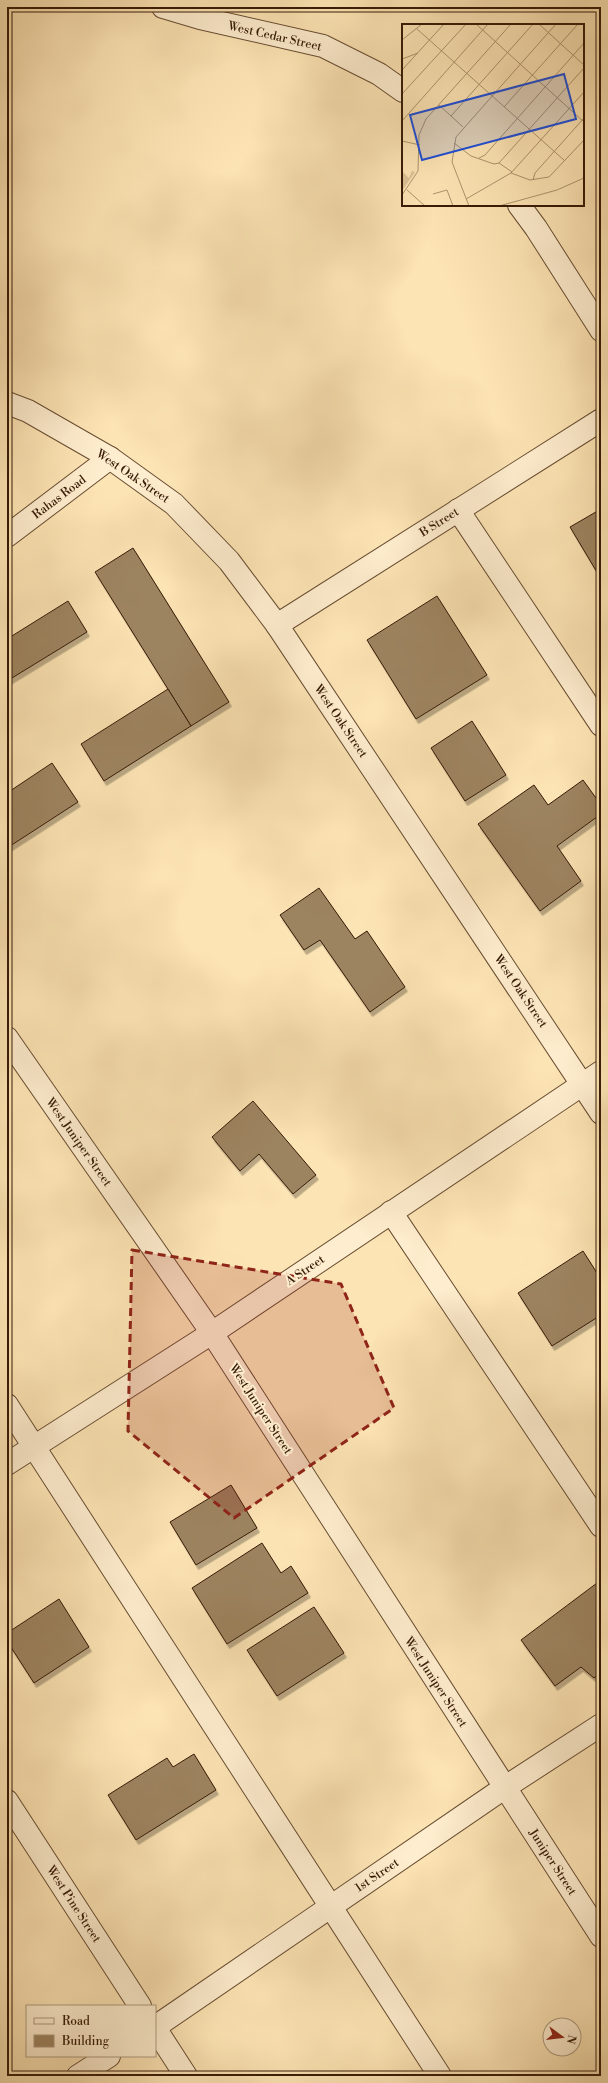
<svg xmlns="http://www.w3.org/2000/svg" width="608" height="2083" font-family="'Libre Bodoni',serif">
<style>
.building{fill:#9d8460;stroke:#361b06;filter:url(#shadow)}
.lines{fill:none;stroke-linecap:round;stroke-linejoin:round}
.minor-casing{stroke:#684d32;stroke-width:24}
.minor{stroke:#feedce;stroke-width:22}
.marked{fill:#8f2418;fill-opacity:0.2;stroke:#8f2418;stroke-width:3;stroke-dasharray:8 5;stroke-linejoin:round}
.labels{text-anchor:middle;stroke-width:4;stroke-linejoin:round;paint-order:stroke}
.street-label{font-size:12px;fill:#361b06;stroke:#feedce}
.inset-road{fill:none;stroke:#ad946e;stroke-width:1}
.view{fill:#1d4ed8;fill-opacity:0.15;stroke:#1d4ed8;stroke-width:2}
.inset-edge{fill:none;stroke:#361b06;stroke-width:2}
</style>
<defs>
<filter id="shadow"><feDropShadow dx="2.5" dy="4.5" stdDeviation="0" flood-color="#0004"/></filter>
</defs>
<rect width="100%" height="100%" fill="#fde4b4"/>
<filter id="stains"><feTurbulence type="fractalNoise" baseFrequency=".005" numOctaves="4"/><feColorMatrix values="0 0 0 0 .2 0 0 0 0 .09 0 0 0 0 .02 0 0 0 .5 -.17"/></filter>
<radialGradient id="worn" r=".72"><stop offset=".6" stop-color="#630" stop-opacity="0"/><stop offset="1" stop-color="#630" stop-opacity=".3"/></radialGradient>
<g class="building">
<path d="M601,509V579L570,527Z"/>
<path d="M133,548L229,702L191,726L95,572Z"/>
<path d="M437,596L487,675L416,719L367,640Z"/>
<path d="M68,601L87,632L7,681V639Z"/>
<path d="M168,689L191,726L104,781L81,744Z"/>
<path d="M472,721L506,775L465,801L431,748Z"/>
<path d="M52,763L78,802L7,848V793Z"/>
<path d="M583,780L601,805V814L557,846L581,881L540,911L478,824L534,785L548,805Z"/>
<path d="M319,888L355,939L367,931L405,987L370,1012L320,940L304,950L280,915Z"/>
<path d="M253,1101L316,1175L293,1194L259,1154L240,1171L212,1137Z"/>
<path d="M583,1251L597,1273L601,1271V1315L552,1346L518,1293Z"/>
<path d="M231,1485L257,1528L196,1565L170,1522Z"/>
<path d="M262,1543L281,1573L291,1566L308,1593L227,1644L192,1588Z"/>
<path d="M601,1580V1673L594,1678L581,1667L555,1686L521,1640Z"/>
<path d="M59,1599L89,1647L34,1683L7,1641V1633Z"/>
<path d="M314,1607L344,1653L277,1696L247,1650Z"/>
<path d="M194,1754L216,1790L136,1840L108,1795L167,1758L173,1767Z"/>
</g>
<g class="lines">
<defs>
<g id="minor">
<path d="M163,7L200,18L323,46L379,74L403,91"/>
<path d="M519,205L536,228L601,330"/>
<path d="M7,403L28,411L110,458L174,504L229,561L277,625L601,1113"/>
<path d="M458,510L601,725"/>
<path d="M7,536L110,458"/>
<path d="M277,625L601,420"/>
<path d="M7,1038L212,1333L601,1936"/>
<path d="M391,1212L601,1526"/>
<path d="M7,1405L440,2076"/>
<path d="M7,1464L212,1333L601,1072"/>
<path d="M7,1801L140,2006"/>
<path d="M155,2027L504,1788L601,1725"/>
<path d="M155,2028L186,2076"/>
<path d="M78,2076L109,2056"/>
</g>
</defs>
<use href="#minor" class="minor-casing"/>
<use href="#minor" class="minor"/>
</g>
<path class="marked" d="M132,1250L341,1284L394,1408L234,1518L128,1431Z"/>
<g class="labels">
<g class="street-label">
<text transform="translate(275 36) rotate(13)" y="4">West Cedar Street</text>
<text transform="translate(133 476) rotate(34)" y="4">West Oak Street</text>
<text transform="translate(59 497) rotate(-37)" y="4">Rahas Road</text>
<text transform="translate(439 522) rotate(-32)" y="4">B Street</text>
<text transform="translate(341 721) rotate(56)" y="4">West Oak Street</text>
<text transform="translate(521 991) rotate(56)" y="4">West Oak Street</text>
<text transform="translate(79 1142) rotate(55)" y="4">West Juniper Street</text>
<text transform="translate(305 1270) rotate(-34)" y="4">A Street</text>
<text transform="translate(261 1409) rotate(57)" y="4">West Juniper Street</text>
<text transform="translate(436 1682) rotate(57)" y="4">West Juniper Street</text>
<text transform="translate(553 1862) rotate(57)" y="4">Juniper Street</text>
<text transform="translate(377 1875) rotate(-34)" y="4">1st Street</text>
<text transform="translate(74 1904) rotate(57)" y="4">West Pine Street</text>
</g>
</g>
<g transform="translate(402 24)">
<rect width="182" height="182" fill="#fde4b4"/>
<path d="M0,147L7,154L10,147L13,148L0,167Z" fill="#dbc296"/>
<path class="inset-road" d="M74,0L182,98M137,0L182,41M15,5L163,137M0,16L20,0M0,35L16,29M0,46L42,0M0,70L64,0M37,81L61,103M102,83L176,0M49,92L131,0M0,97L86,0M0,117L18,121M52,119L69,132L92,140L97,139L182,44M77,134L83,131L182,19M97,139L110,148M109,149L128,156L147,153L182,116M131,156L133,149L182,94M5,166L23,182M31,170L45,166L51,182M0,171L16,147L17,111L24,95L109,0M64,175L109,149L182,68M67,182L50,138L54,113L154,0M97,182L155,166L182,154"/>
<path class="view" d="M162,50L174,95L20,136L8,91Z"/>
<rect width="182" height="182" class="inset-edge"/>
</g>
<rect width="608" height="2083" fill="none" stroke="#fde4b4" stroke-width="24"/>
<rect x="8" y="8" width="592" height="2067" fill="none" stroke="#361b06" stroke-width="2"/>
<rect x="12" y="12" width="584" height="2059" fill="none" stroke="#361b06"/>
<rect x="26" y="2005" width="130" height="52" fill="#feedce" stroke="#ae997e"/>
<rect x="34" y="2018" width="20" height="6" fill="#feedce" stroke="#ae997e"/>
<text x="62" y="2025" font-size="12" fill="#361b06">Road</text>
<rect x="34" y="2035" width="20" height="12" fill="#9d8460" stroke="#ae997e"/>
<text x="62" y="2045" font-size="12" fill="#361b06">Building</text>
<g transform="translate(562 2037) rotate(105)"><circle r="19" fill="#feedce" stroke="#ae997e"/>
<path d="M0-3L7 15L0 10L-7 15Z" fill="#8f2418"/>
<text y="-6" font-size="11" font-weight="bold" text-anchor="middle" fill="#361b06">N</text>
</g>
<rect width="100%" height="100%" filter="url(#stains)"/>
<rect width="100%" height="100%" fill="url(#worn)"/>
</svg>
